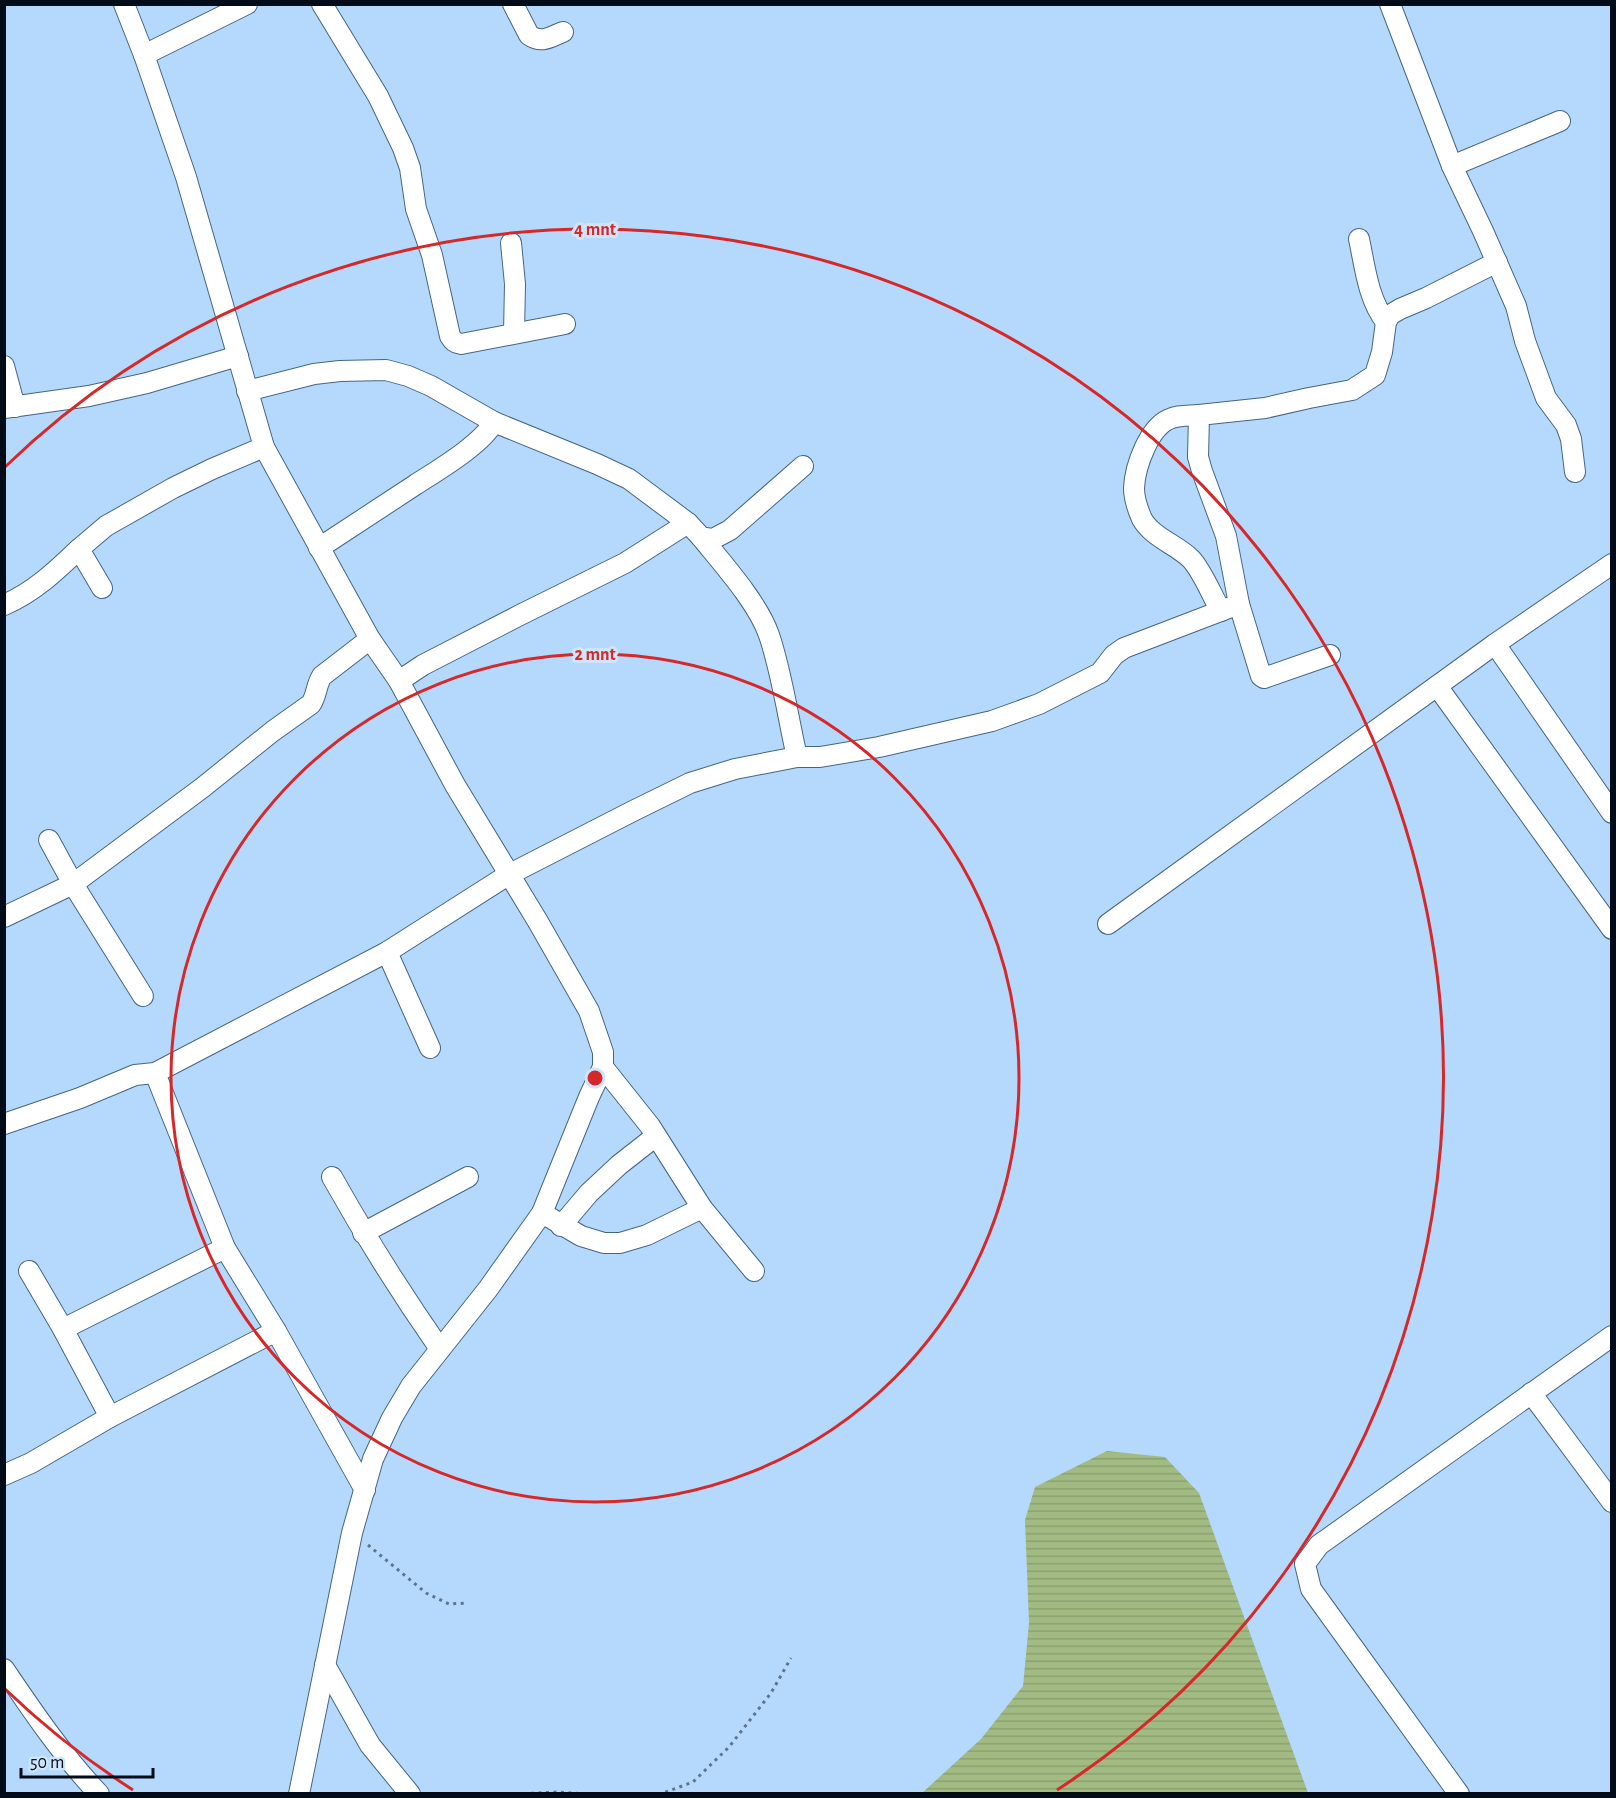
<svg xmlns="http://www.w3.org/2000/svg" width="1616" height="1798" font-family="'Alegreya Sans',sans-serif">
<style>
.water{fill:url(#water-rules)}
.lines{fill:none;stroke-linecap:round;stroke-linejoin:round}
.minor-casing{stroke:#446585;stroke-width:22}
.path{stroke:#5d758d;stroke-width:3;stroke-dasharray:3 4.5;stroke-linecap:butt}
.minor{stroke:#fff;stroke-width:20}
.ring{fill:none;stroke:#d62828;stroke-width:3}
.centre{fill:#d62828;stroke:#cfe5fb;stroke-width:3}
.ring-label{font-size:18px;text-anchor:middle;font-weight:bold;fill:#d62828;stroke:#cfe5fb;stroke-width:6;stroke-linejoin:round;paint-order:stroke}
</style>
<defs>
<pattern id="water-rules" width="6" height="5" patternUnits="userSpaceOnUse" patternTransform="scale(1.5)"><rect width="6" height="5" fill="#a2bb83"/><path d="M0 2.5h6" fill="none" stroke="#8aa070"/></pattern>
</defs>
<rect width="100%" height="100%" fill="#b5d9fd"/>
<path class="water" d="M1107,1451L1165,1457L1199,1493L1308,1793H922L981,1739L1023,1686L1029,1623L1025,1520L1035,1487Z"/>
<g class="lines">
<defs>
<g id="minor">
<path d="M124,4L144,55L186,177L264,447L370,639L399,681L455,785L537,920L589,1011L603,1052V1067L589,1097L542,1213L488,1289L411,1386L392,1418L373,1459L352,1533L299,1794"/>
<path d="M322,4L378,96L403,148L410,168L416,209L432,255L450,336C453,341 455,343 461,344L565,324"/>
<path d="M513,4L529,35C542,44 550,37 563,32"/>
<path d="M1390,4L1452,166L1483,231L1516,306L1525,341L1546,398L1566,425L1571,439L1575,472"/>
<path d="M144,55L247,4"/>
<path d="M1452,166L1560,121"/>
<path d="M1359,239C1365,267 1368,299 1386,322"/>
<path d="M511,243L515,284L514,333"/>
<path d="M4,366L15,407"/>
<path d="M247,391L314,374L340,371L386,370L408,376L431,386L494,422L597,464L629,479L688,523L701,537L713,539L730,530L803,466"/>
<path d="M4,408L89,396L147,383L238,356"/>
<path d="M1199,415C1191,416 1180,415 1172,418C1149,425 1135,467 1134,488C1134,497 1138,510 1142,519C1152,537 1177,545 1191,559C1203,572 1212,596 1221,611"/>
<path d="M701,537C723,564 758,603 769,635C782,673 788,718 797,757"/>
<path d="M319,548C351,527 383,506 415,485C438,470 481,445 494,422"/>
<path d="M102,588L79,549L106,526L173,488L212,469L264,447"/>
<path d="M4,605C34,592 56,571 79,549"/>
<path d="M1495,644L1612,813"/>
<path d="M1330,655L1264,678L1261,676L1239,604L1226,536L1202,471L1198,457L1199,415L1265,408L1309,398L1352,390L1375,375L1382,352L1386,322L1390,315L1400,309L1426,298L1497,262"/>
<path d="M399,681L423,665L520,615L625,563L688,523"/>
<path d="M1437,686L1612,929"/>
<path d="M49,840L73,884L143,996"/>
<path d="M4,917L73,884L202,788L273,731L311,704C317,695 316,685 322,676L370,639"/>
<path d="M1108,924L1495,644L1612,564"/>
<path d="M387,952L430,1048"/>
<path d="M603,1067L650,1126L702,1208L754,1271"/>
<path d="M155,1073L225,1248L276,1331L365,1490"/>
<path d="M4,1124L80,1098L135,1075L155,1073L387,952L508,875L633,811L690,783L735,769L797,757H820L879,747L992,721L1039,704L1100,673L1114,655L1124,648L1239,604"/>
<path d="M332,1177C365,1236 401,1293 440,1349"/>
<path d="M542,1213L581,1236L604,1243H620L647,1235L702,1208"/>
<path d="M561,1226L589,1193L619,1165L656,1136"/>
<path d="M363,1233L468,1177"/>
<path d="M29,1271L63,1329"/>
<path d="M1531,1393L1612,1502"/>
<path d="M110,1417L63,1329L225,1248"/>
<path d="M4,1475L31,1463L110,1417L276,1331"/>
<path d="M325,1665L370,1745L410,1794"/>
<path d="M4,1669C33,1712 63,1756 99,1794"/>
<path d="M1459,1794L1311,1589L1305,1564L1319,1545L1612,1336"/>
</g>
</defs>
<use href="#minor" class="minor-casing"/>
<g class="path">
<path d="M368,1545L426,1593L449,1604L468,1603"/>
<path d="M516,1794L558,1792L585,1794"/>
<path d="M658,1794L663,1793L693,1782L729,1747L771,1693L791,1658"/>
</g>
<use href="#minor" class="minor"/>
</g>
<g class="ring">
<circle cx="595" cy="1078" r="424"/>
<path d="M133 1790A849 849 0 0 1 5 1689M5 467A849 849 0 1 1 1057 1790"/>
</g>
<circle cx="595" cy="1078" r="9" class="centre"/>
<g class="ring-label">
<text x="595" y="235">4 mnt</text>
<text x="595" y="660">2 mnt</text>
</g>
<rect width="1616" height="1798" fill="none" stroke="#020c18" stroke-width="12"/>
<path d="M21 1768v9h132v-9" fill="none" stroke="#020c18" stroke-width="3"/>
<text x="30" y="1768" font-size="18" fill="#020c18" stroke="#cfe5fb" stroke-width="4.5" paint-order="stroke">50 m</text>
</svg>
